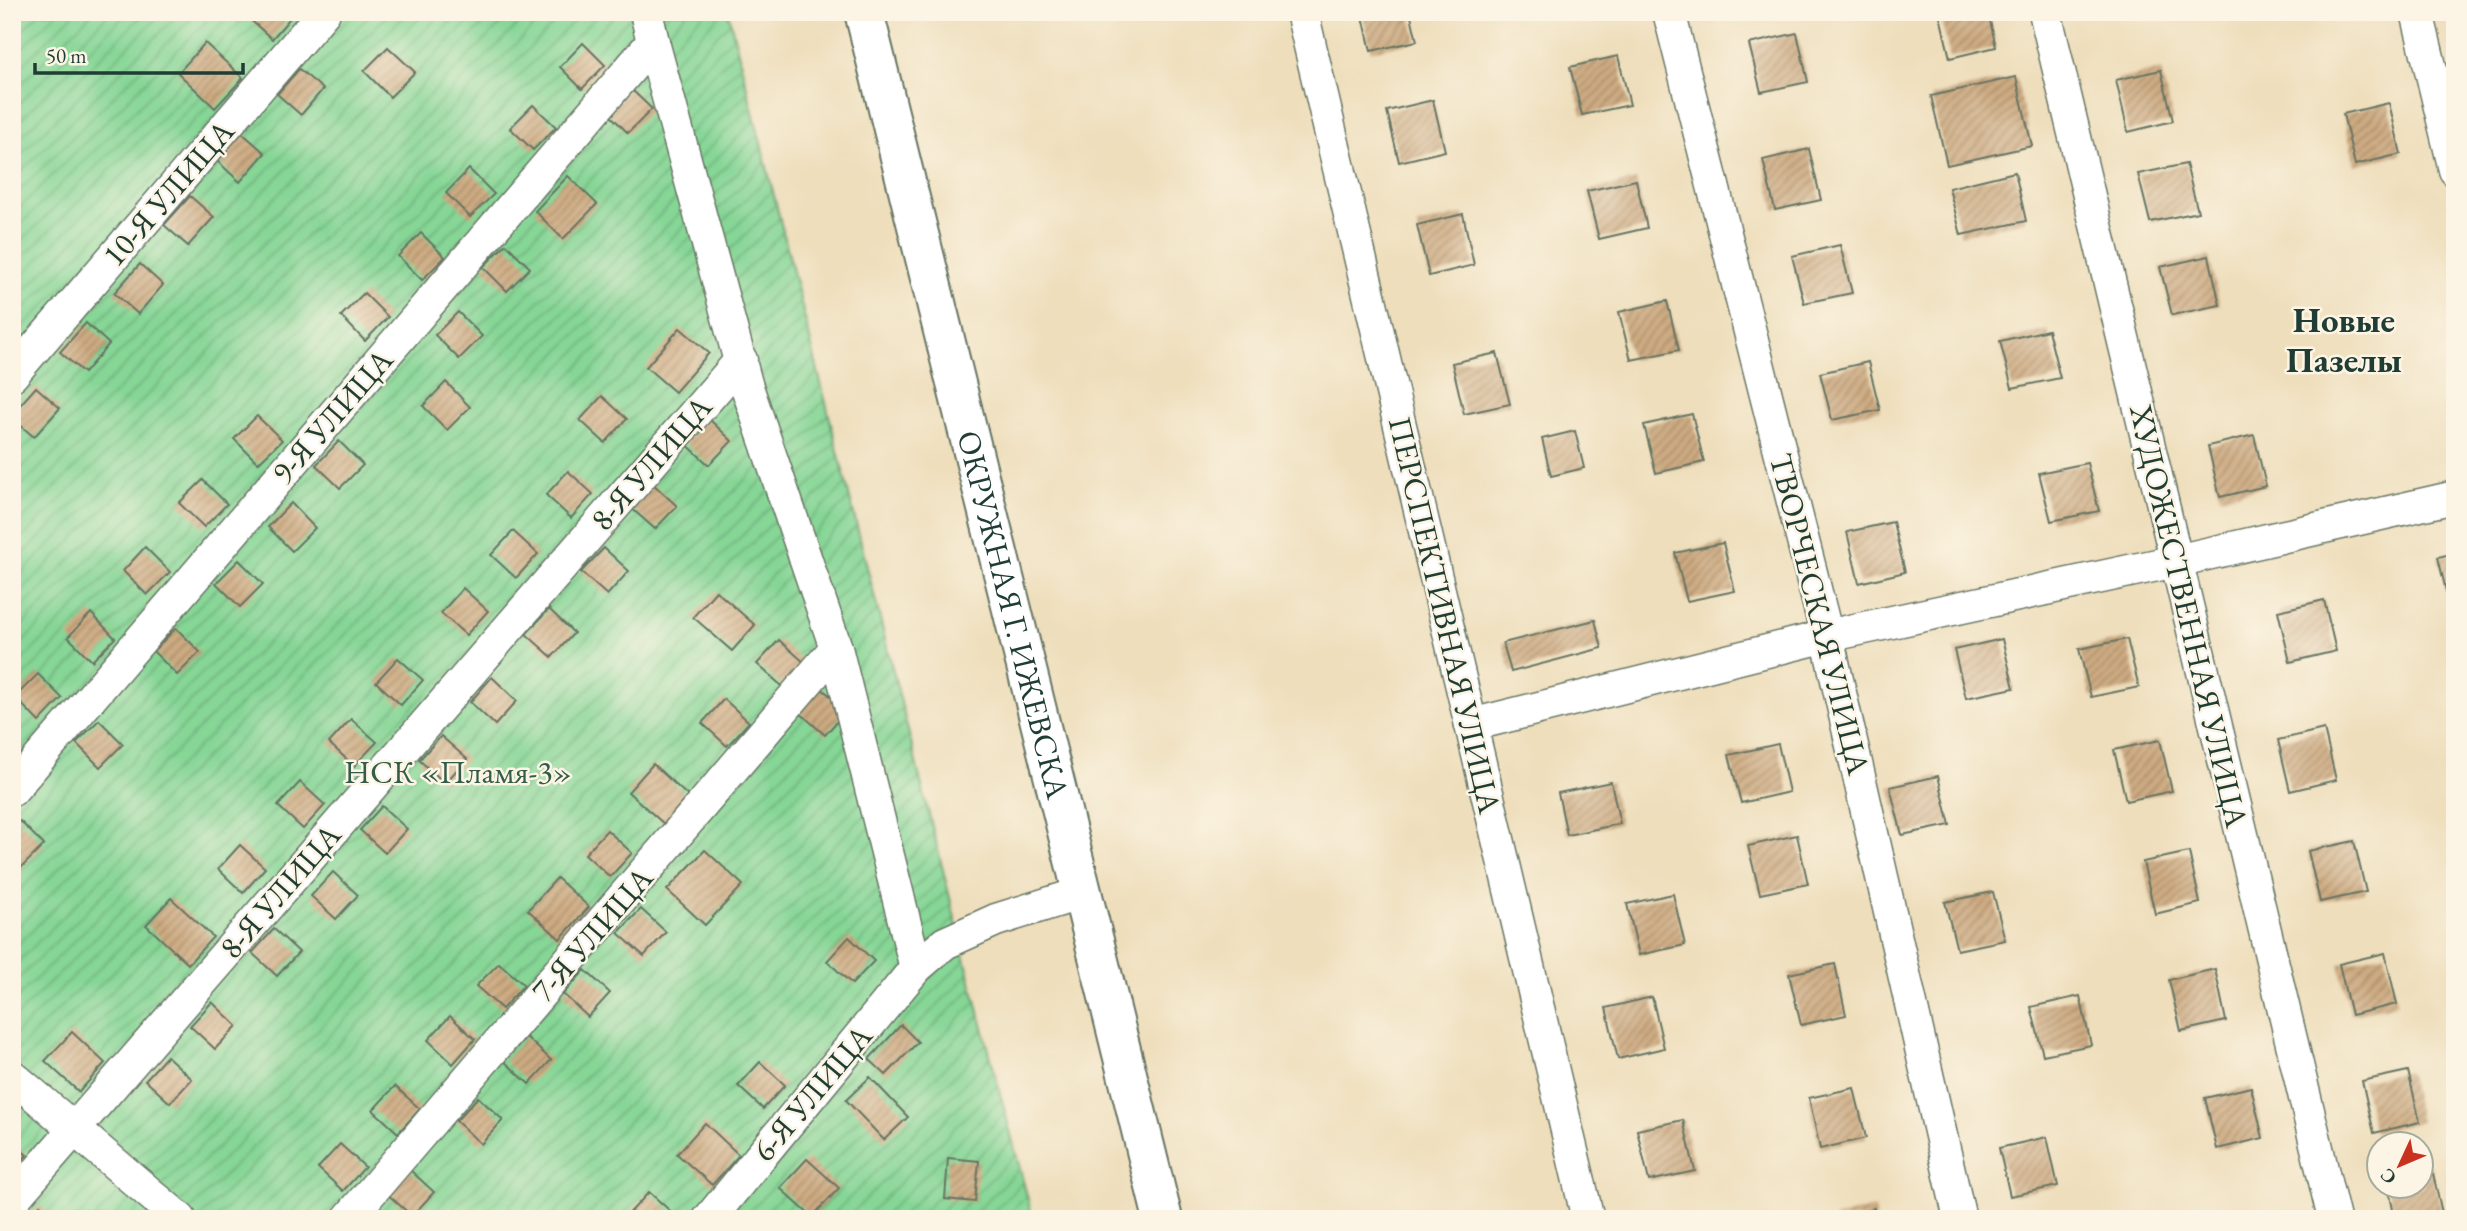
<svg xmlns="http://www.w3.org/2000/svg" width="2467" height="1231" font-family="'EB Garamond',serif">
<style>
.garden{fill:url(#garden-furrows);stroke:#528a65;stroke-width:2}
.building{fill:url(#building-hatch)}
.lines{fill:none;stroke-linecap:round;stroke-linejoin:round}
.minor-casing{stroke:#677564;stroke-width:35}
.primary-casing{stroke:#677564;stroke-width:42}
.minor{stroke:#fff;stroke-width:32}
.primary{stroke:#fff;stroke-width:38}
.labels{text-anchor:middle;stroke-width:5;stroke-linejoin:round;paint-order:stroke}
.street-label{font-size:32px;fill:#1f3d34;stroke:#fcf5e5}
.park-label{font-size:32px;fill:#345c48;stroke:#fcf5e5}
.quarter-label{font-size:35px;font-weight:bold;fill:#1f3d34;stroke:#fcf5e5}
</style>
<defs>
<pattern id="garden-furrows" width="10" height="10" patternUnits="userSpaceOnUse" patternTransform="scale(1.75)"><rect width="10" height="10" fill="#86d696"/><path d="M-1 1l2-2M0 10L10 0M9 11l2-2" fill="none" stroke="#6daf7b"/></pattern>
<pattern id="building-hatch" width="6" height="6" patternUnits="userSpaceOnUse" patternTransform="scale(1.75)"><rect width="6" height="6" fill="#ceab82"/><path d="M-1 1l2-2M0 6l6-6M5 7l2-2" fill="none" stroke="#a78c6b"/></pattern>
</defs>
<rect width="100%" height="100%" fill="#fcf5e5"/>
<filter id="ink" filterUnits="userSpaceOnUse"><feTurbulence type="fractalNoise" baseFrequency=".0143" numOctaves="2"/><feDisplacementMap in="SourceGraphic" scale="14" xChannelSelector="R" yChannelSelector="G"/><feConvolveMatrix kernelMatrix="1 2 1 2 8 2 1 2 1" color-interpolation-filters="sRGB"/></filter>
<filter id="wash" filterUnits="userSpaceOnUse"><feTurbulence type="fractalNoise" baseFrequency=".00686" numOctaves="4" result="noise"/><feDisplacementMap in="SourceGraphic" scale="28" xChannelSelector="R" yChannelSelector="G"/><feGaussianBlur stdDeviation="1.57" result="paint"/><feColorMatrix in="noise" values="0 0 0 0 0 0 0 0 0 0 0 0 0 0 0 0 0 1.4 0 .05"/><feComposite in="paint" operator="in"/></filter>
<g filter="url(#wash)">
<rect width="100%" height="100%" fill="#eedebc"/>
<path class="garden" d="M12,12H728L967,966L1033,1219H12Z"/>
<g id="blocks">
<g class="building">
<path d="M247,12H295L272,39L245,15Z"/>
<path d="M1362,12H1410L1417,41L1371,51Z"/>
<path d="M1939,12H1988L1996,47L1950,58Z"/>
<path d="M1797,33L1808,82L1761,92L1749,44Z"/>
<path d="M205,43L243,78L215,108L178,73Z"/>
<path d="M583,43L605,65L582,89L560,67Z"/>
<path d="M388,47L415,72L390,97L364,71Z"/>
<path d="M1618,56L1630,105L1582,115L1570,67Z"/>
<path d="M299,69L323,89L301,115L277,94Z"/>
<path d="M2161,70L2173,121L2128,132L2116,80Z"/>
<path d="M2016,77L2032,146L1947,165L1931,96Z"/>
<path d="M629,87L652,109L628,133L606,111Z"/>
<path d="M1433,100L1445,151L1399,162L1387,111Z"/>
<path d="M2389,103L2401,154L2355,165L2343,114Z"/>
<path d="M533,105L556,127L533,150L510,128Z"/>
<path d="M241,132L265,153L240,182L216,160Z"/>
<path d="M1809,149L1821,200L1775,210L1763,160Z"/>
<path d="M2186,164L2198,212L2150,222L2138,174Z"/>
<path d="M469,169L494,194L470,217L446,193Z"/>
<path d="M2015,172L2026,221L1961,235L1949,188Z"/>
<path d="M568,176L597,204L563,239L535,211Z"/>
<path d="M1636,180L1647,228L1599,239L1587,191Z"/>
<path d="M190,196L214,217L188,246L164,225Z"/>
<path d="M1463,214L1474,265L1429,276L1417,225Z"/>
<path d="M421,233L445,257L422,280L398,256Z"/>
<path d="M506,244L530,268L507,291L483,267Z"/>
<path d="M1840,245L1852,293L1804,303L1792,256Z"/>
<path d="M2209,256L2220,305L2172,315L2160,267Z"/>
<path d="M140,264L163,285L138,314L114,293Z"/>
<path d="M364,293L388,317L365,341L341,316Z"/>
<path d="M1667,301L1679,350L1631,360L1619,312Z"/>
<path d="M458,312L482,336L459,359L435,335Z"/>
<path d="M86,323L109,344L84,373L60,352Z"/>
<path d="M12,326L22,335L12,345Z"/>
<path d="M680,328L709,353L675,392L646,367Z"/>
<path d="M2048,330L2060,378L2012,388L2000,341Z"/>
<path d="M1497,353L1510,404L1464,414L1452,363Z"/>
<path d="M1868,362L1880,410L1832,420L1820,373Z"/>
<path d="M446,382L470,407L447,430L423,406Z"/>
<path d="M36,387L60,408L34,437L12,418V414Z"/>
<path d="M602,396L627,419L605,443L580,420Z"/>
<path d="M1692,414L1704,462L1656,473L1644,425Z"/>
<path d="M257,416L282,440L258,463L234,439Z"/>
<path d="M707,417L732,441L709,465L684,442Z"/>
<path d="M1575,431L1584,468L1551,476L1542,439Z"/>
<path d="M2254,435L2266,486L2220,497L2208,446Z"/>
<path d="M339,441L363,465L340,488L316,465Z"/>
<path d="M2087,463L2099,511L2051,521L2039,473Z"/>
<path d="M568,471L593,494L571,518L546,495Z"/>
<path d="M203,480L227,504L204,527L179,503Z"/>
<path d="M652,483L677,506L655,529L630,507Z"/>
<path d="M291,503L315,528L292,551L268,527Z"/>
<path d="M1893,522L1905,572L1859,583L1847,532Z"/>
<path d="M513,531L538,554L516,578L491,555Z"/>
<path d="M1723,543L1735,591L1687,601L1675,553Z"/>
<path d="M145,547L170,572L147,595L123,571Z"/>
<path d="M604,548L629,571L607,595L581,572Z"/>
<path d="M2455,553V607L2450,608L2438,557Z"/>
<path d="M239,560L263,584L240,607L216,583Z"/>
<path d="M463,588L488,611L466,635L441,613Z"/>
<path d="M716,591L755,625L732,651L693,617Z"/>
<path d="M2324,600L2336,651L2290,662L2278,611Z"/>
<path d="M549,609L574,633L552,657L526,634Z"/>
<path d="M91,613L115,638L92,661L68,637Z"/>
<path d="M1595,620L1602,648L1511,672L1503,643Z"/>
<path d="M176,628L200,652L177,675L153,651Z"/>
<path d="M2002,639L2014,688L1966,698L1954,650Z"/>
<path d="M2127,639L2139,687L2091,697L2079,649Z"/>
<path d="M779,640L805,663L783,687L757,664Z"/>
<path d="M398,658L423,680L401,705L376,682Z"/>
<path d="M38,674L62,698L39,722L15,697Z"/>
<path d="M492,677L517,701L495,725L470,702Z"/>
<path d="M821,688L847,710L825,735L799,712Z"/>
<path d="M724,699L749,722L727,746L702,723Z"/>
<path d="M351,719L377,742L354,766L329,743Z"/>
<path d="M99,720L123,744L100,767L76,743Z"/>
<path d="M2324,729L2336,780L2290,791L2278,740Z"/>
<path d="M441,736L467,759L445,783L419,760Z"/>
<path d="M2160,740L2172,791L2126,801L2114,750Z"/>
<path d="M1778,744L1789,792L1741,803L1729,755Z"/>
<path d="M653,764L688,796L664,824L628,792Z"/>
<path d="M1938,776L1950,825L1902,835L1890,787Z"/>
<path d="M300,782L325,805L303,829L278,806Z"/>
<path d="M1611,782L1620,824L1567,835L1558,793Z"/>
<path d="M382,806L407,829L385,853L360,830Z"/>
<path d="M20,821L44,845L21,868L12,860V828Z"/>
<path d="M607,830L632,853L610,877L585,854Z"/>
<path d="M1797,835L1808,884L1760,894L1748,846Z"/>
<path d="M2354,841L2366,892L2320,902L2308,851Z"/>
<path d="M240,845L265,868L243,893L218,869Z"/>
<path d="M705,850L743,885L705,925L667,890Z"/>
<path d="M2189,852L2200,903L2155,914L2143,862Z"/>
<path d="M333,872L358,895L336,919L311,896Z"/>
<path d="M557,878L589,907L560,939L528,910Z"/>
<path d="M1993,892L2005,940L1957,950L1945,902Z"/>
<path d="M1673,894L1685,945L1639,955L1627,904Z"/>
<path d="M171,898L213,937L188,964L146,925Z"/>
<path d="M641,909L666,932L644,956L618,933Z"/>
<path d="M274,929L299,952L277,976L252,953Z"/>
<path d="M849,937L874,961L852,984L827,961Z"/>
<path d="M2385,953L2397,1004L2351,1015L2339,964Z"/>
<path d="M499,963L524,985L502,1009L476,986Z"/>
<path d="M1835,964L1846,1015L1801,1025L1789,974Z"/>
<path d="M2215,969L2226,1021L2181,1031L2169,980Z"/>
<path d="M585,970L610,993L588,1017L563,994Z"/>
<path d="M2080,996L2091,1045L2043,1055L2031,1007Z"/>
<path d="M1652,997L1664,1048L1618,1059L1606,1008Z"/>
<path d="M212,1002L237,1026L215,1049L190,1026Z"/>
<path d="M450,1016L475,1039L453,1064L428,1040Z"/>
<path d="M901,1025L918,1042L886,1075L869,1059Z"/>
<path d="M72,1032L105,1063L79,1092L45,1061Z"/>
<path d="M526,1037L551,1060L529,1084L504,1061Z"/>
<path d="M167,1056L192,1079L170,1103L145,1080Z"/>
<path d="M760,1062L785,1085L763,1109L738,1086Z"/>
<path d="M2408,1071L2420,1122L2374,1133L2362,1081Z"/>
<path d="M870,1077L908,1117L884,1140L846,1100Z"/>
<path d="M395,1086L420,1109L398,1133L373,1110Z"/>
<path d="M2251,1087L2263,1138L2217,1149L2205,1098Z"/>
<path d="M1854,1088L1866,1138L1820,1149L1809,1098Z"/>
<path d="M478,1097L503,1120L481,1144L456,1121Z"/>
<path d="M1683,1120L1695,1171L1649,1181L1637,1130Z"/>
<path d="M705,1123L739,1155L712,1185L677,1154Z"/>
<path d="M2047,1137L2058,1186L2010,1196L1999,1148Z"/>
<path d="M12,1142L27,1155L12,1171Z"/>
<path d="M340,1144L365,1167L343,1191L318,1168Z"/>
<path d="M948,1158L979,1161L975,1202L945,1199Z"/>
<path d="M807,1159L839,1188L812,1217L780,1188Z"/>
<path d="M2431,1166L2443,1217L2395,1219L2388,1186H2422V1168Z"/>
<path d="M409,1169L434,1192L412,1216L386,1193Z"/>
<path d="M649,1192L677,1217L675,1219H624Z"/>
<path d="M40,1205L55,1219H28Z"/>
<path d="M1874,1208L1876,1219H1834V1218Z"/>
</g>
</g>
</g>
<g filter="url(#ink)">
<use href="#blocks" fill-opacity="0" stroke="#677564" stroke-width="2"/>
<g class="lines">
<defs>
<g id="minor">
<path d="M646,12L653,42L747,387L836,648L916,968"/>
<path d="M1302,12L1588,1219"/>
<path d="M1669,12L1827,636L1960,1219"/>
<path d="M2045,12L2334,1219"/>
<path d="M2417,12L2455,170"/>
<path d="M12,375L324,12"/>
<path d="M1471,725L1827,636L2176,561L2455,497"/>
<path d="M12,790L653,42"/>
<path d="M12,1076L180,1219"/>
<path d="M12,1201L741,360"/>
<path d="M348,1219L836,648"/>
<path d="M709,1219L916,968L945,943L996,920L1082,893"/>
</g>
<g id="primary">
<path id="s1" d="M864,12L1163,1219"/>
</g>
</defs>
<use href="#minor" class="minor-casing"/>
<use href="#primary" class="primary-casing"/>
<use href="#minor" class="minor"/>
<use href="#primary" class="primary"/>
</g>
</g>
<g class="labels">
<g class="street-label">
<text transform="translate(168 193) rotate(-49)" y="11">10-Я УЛИЦА</text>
<text transform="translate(332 416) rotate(-49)" y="11">9-Я УЛИЦА</text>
<text transform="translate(651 463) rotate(-49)" y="11">8-Я УЛИЦА</text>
<text transform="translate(1820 614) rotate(76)" y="11">ТВОРЧЕСКАЯ УЛИЦА</text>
<text transform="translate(1445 615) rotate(77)" y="11">ПЕРСПЕКТИВНАЯ УЛИЦА</text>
<text dy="11" stroke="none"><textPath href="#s1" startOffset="621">ОКРУЖНАЯ Г. ИЖЕВСКА</textPath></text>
<text transform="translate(2189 616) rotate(77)" y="11">ХУДОЖЕСТВЕННАЯ УЛИЦА</text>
<text transform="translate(280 891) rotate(-49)" y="11">8-Я УЛИЦА</text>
<text transform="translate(592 934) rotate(-49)" y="11">7-Я УЛИЦА</text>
<text transform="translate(812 1093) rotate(-50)" y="11">6-Я УЛИЦА</text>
</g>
<g class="park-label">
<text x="458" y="783">НСК «Пламя-3»</text>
</g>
<g class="quarter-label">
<text x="2344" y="332">Новые<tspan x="2344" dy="40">Пазелы</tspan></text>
</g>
</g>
<rect width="2467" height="1231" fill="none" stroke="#fcf5e5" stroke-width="42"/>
<g transform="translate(2400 1165) rotate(226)"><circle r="33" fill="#fcf5e5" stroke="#a4ab9e" stroke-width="2"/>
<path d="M0-5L12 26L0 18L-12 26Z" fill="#c8321e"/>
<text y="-10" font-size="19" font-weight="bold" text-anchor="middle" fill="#1f3d34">С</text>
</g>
<path d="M35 63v10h208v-10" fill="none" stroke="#1f3d34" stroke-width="3.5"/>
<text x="46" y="63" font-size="21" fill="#1f3d34" stroke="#fcf5e5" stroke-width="5" paint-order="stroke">50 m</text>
</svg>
